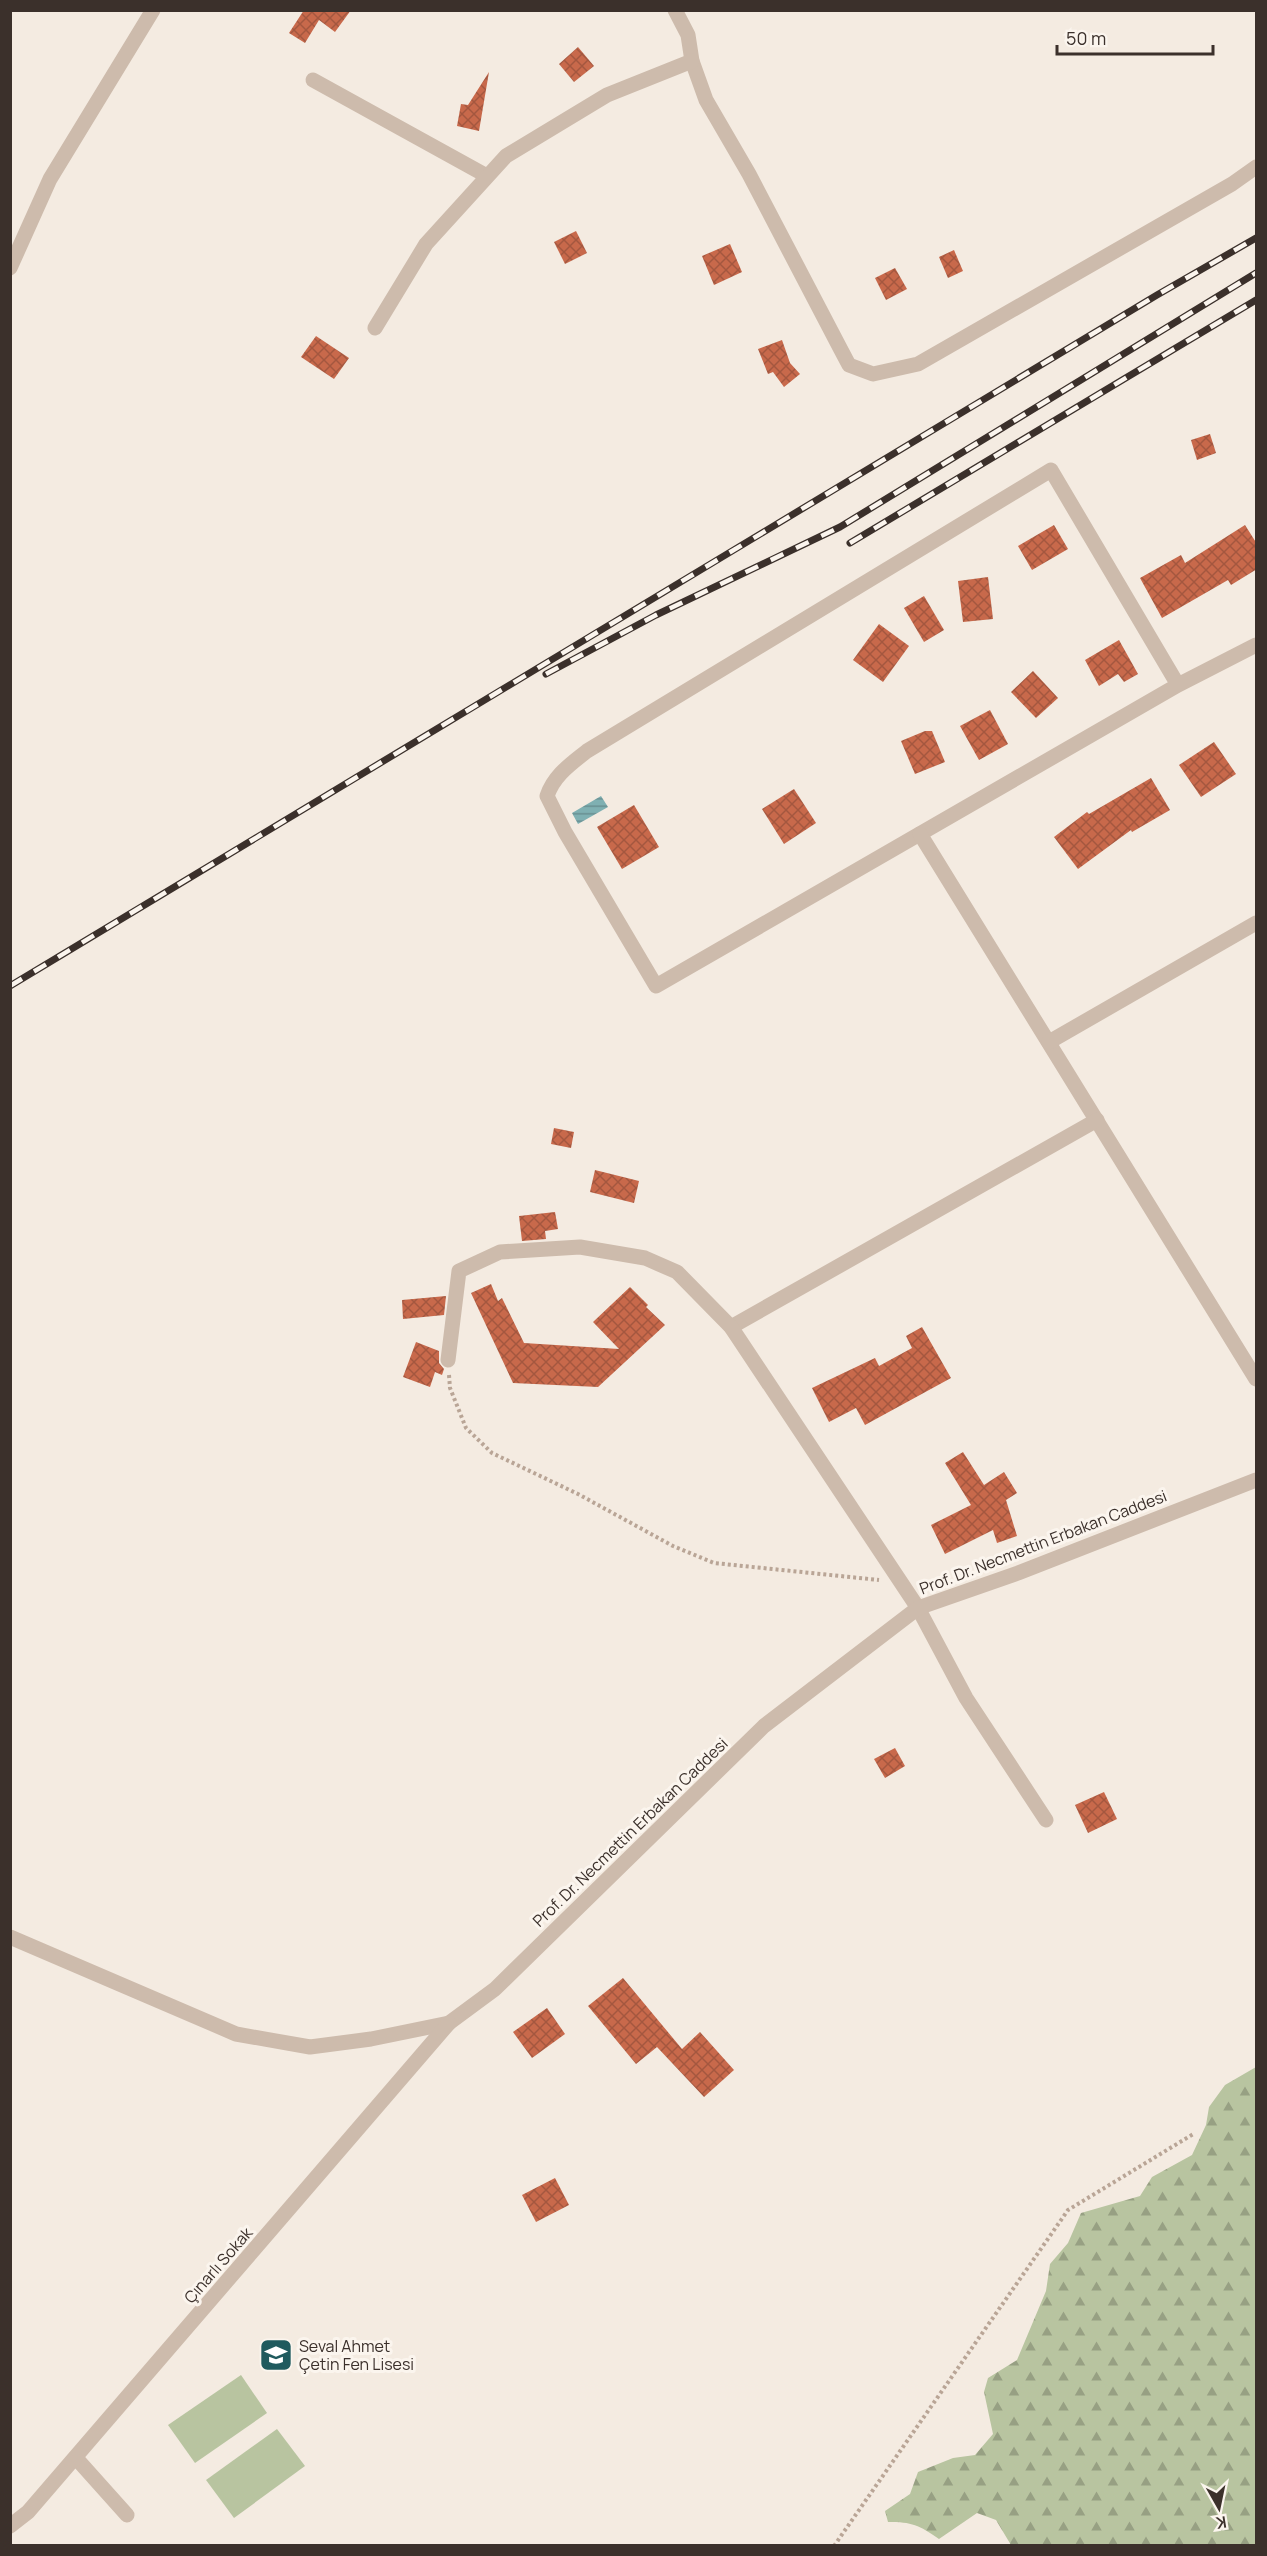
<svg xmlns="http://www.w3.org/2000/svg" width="1267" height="2556" font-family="Manrope,sans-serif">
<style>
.green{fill:#b8c4a0}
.forest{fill:url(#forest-firs)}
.water{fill:url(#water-rules)}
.building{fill:url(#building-cross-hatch)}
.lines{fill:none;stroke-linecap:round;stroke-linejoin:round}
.path{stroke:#b9a596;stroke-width:4;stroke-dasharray:3 3;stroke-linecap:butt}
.minor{stroke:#cdbbac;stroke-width:15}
.rail-casing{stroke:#3b302b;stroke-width:7}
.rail{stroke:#fbf5ee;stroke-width:4.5;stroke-dasharray:14;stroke-linecap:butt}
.labels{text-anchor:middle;stroke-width:6;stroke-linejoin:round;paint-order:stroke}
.street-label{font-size:16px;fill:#3b302b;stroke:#fbf5ee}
.poi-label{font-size:16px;fill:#3b302b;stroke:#fbf5ee;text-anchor:start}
</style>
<defs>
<pattern id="forest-firs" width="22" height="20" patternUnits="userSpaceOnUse" patternTransform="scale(1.5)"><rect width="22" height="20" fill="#b8c4a0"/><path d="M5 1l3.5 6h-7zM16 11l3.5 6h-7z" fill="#97a083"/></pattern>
<pattern id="water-rules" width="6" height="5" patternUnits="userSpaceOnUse" patternTransform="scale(1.5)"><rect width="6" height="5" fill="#7fb0b2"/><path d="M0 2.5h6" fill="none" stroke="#699091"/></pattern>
<pattern id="building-cross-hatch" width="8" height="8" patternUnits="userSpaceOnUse" patternTransform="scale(1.5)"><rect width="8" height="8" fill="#c8694b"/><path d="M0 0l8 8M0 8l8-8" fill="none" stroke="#a4573f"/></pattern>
</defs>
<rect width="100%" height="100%" fill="#f4ebe1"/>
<g class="green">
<path d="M241,2375L267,2413L195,2463L168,2425Z"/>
<path d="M277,2429L305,2466L234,2518L206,2480Z"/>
</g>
<path class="forest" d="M1256,2067V2545H1011L996,2520L977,2513L939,2539C919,2525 912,2522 888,2522L885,2511L910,2494L918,2472L953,2458L975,2455L993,2434L984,2392L988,2378L1017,2360L1046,2291L1050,2264L1068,2243L1081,2213L1140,2196L1152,2177L1192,2155L1206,2125L1209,2107L1225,2085Z"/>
<path class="water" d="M601,796L608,807L578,824L572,813Z"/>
<g class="building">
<path d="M304,10H351L335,32L319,20L305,43L289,33Z"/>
<path d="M578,47L594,66L574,82L559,64Z"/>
<path d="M489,72L479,131L457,126L461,104L468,105Z"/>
<path d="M576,231L587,253L565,264L554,242Z"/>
<path d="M730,244L742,272L714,285L702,256Z"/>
<path d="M954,250L963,271L948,278L939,257Z"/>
<path d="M895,268L907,289L886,300L875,278Z"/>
<path d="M316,336L349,358L334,379L301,357Z"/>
<path d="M782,340L790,363L800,374L784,387L773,372L768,374L758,349Z"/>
<path d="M1210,434L1216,453L1197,460L1191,440Z"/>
<path d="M1054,525L1068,549L1032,570L1018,546Z"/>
<path d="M1245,525L1257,544V569L1231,585L1228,580L1162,618L1140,578L1181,555L1185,563Z"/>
<path d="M988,577L993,619L963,622L958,581Z"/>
<path d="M924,596L944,630L924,642L904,608Z"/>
<path d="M879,624L909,646L883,682L853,660Z"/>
<path d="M1119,640L1138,674L1124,682L1118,674L1099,686L1085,660Z"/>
<path d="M1033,671L1058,698L1036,718L1011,692Z"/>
<path d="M990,710L1008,744L979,760L960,726Z"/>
<path d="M925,731H932L945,762L915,774L901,741Z"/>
<path d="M1214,742L1236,774L1201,797L1179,765Z"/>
<path d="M1151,778L1170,810L1132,832L1131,830L1078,869L1054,837L1087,812L1089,814Z"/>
<path d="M794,789L816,823L784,844L762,809Z"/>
<path d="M634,805L659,847L622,869L597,827Z"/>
<path d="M554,1128L574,1132L571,1148L551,1144Z"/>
<path d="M595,1170L639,1181L634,1203L590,1192Z"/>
<path d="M555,1212L558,1229L545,1231L546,1239L522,1241L519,1216Z"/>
<path d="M491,1284L498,1301L502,1298L524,1343L619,1349L593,1322L630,1287L648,1305L646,1307L665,1325L598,1387L513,1383L471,1293Z"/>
<path d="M446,1296L444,1315L403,1319L402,1300Z"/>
<path d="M922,1327L951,1378L865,1425L856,1408L829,1422L812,1388L875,1358L879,1366L912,1348L906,1336Z"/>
<path d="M416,1342L439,1351V1363L444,1369L442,1375L435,1372L430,1387L403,1377Z"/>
<path d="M963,1452L984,1485L1004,1472L1017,1493L1006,1500L1017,1536L997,1543L993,1530L945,1554L931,1525L971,1505L945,1463Z"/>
<path d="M895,1748L905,1766L885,1778L874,1759Z"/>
<path d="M1104,1792L1117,1819L1088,1833L1075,1805Z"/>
<path d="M623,1978L682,2049L700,2032L734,2070L704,2097L657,2047L636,2064L588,2006Z"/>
<path d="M547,2008L565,2034L532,2058L513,2032Z"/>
<path d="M555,2178L569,2205L536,2222L522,2195Z"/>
</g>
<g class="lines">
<g class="path">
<path d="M449,1375L450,1388L466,1428L492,1453L578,1494L673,1546L714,1563L879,1580"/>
<path d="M834,2546L1068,2210L1195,2133"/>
</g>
<g class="minor">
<path d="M675,10L688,35L692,61L706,100L749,174L840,348L849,365L873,374L918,364L1232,184L1256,167"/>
<path d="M313,80L487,176"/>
<path d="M10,268L50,179L153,10"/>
<path d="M375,328L426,244L506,156L607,95L692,61"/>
<path d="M1178,685L656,986L565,832L547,796C554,775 571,764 587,751L1051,470L1178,685L1256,645"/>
<path d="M920,834L1256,1379"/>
<path d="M1049,1042L1256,923"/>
<path d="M731,1327L1097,1120"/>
<path d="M448,1360L459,1271L500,1252L580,1247L645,1258L677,1272L731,1327L918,1608L966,1698L1046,1820"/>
<path d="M10,1937L236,2034L310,2047L371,2039L449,2023L495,1989L764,1726L918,1608L1018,1573L1256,1480"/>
<path d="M76,2458L127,2515"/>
<path d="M10,2526L28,2512L449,2023"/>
</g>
<defs>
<g id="rail">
<path d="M850,543L1256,300"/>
<path d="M546,674L656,615L840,527L1256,273"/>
<path d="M10,986L1157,295L1256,238"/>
</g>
</defs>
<use href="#rail" class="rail-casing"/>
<use href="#rail" class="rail"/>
</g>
<defs>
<symbol id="school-square" viewBox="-11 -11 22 22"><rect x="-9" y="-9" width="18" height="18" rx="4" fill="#1f5a5e" stroke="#fbf5ee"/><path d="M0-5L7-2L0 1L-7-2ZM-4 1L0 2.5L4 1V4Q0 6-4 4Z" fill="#fff"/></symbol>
</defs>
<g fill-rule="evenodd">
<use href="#school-square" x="257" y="2336" width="38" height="38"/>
</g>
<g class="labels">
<g class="street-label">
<text transform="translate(1043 1542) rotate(-21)" y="6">Prof. Dr. Necmettin Erbakan Caddesi</text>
<text transform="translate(630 1832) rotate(-44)" y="6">Prof. Dr. Necmettin Erbakan Caddesi</text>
<text transform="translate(218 2265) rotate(-49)" y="6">Çınarlı Sokak</text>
</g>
<g class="poi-label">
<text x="299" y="2352">Seval Ahmet<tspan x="299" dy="18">Çetin Fen Lisesi</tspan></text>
</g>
</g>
<rect width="1267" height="2556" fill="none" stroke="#3b302b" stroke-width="24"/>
<g transform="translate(1219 2508) rotate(171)" stroke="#fbf5ee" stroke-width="4.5" paint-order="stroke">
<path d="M0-4.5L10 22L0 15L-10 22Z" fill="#3b302b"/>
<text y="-9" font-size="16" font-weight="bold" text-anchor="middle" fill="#3b302b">K</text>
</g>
<path d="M1057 45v9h156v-9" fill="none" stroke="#3b302b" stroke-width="3"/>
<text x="1066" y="45" font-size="18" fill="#3b302b" stroke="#fbf5ee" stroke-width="4.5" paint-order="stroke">50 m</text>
</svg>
